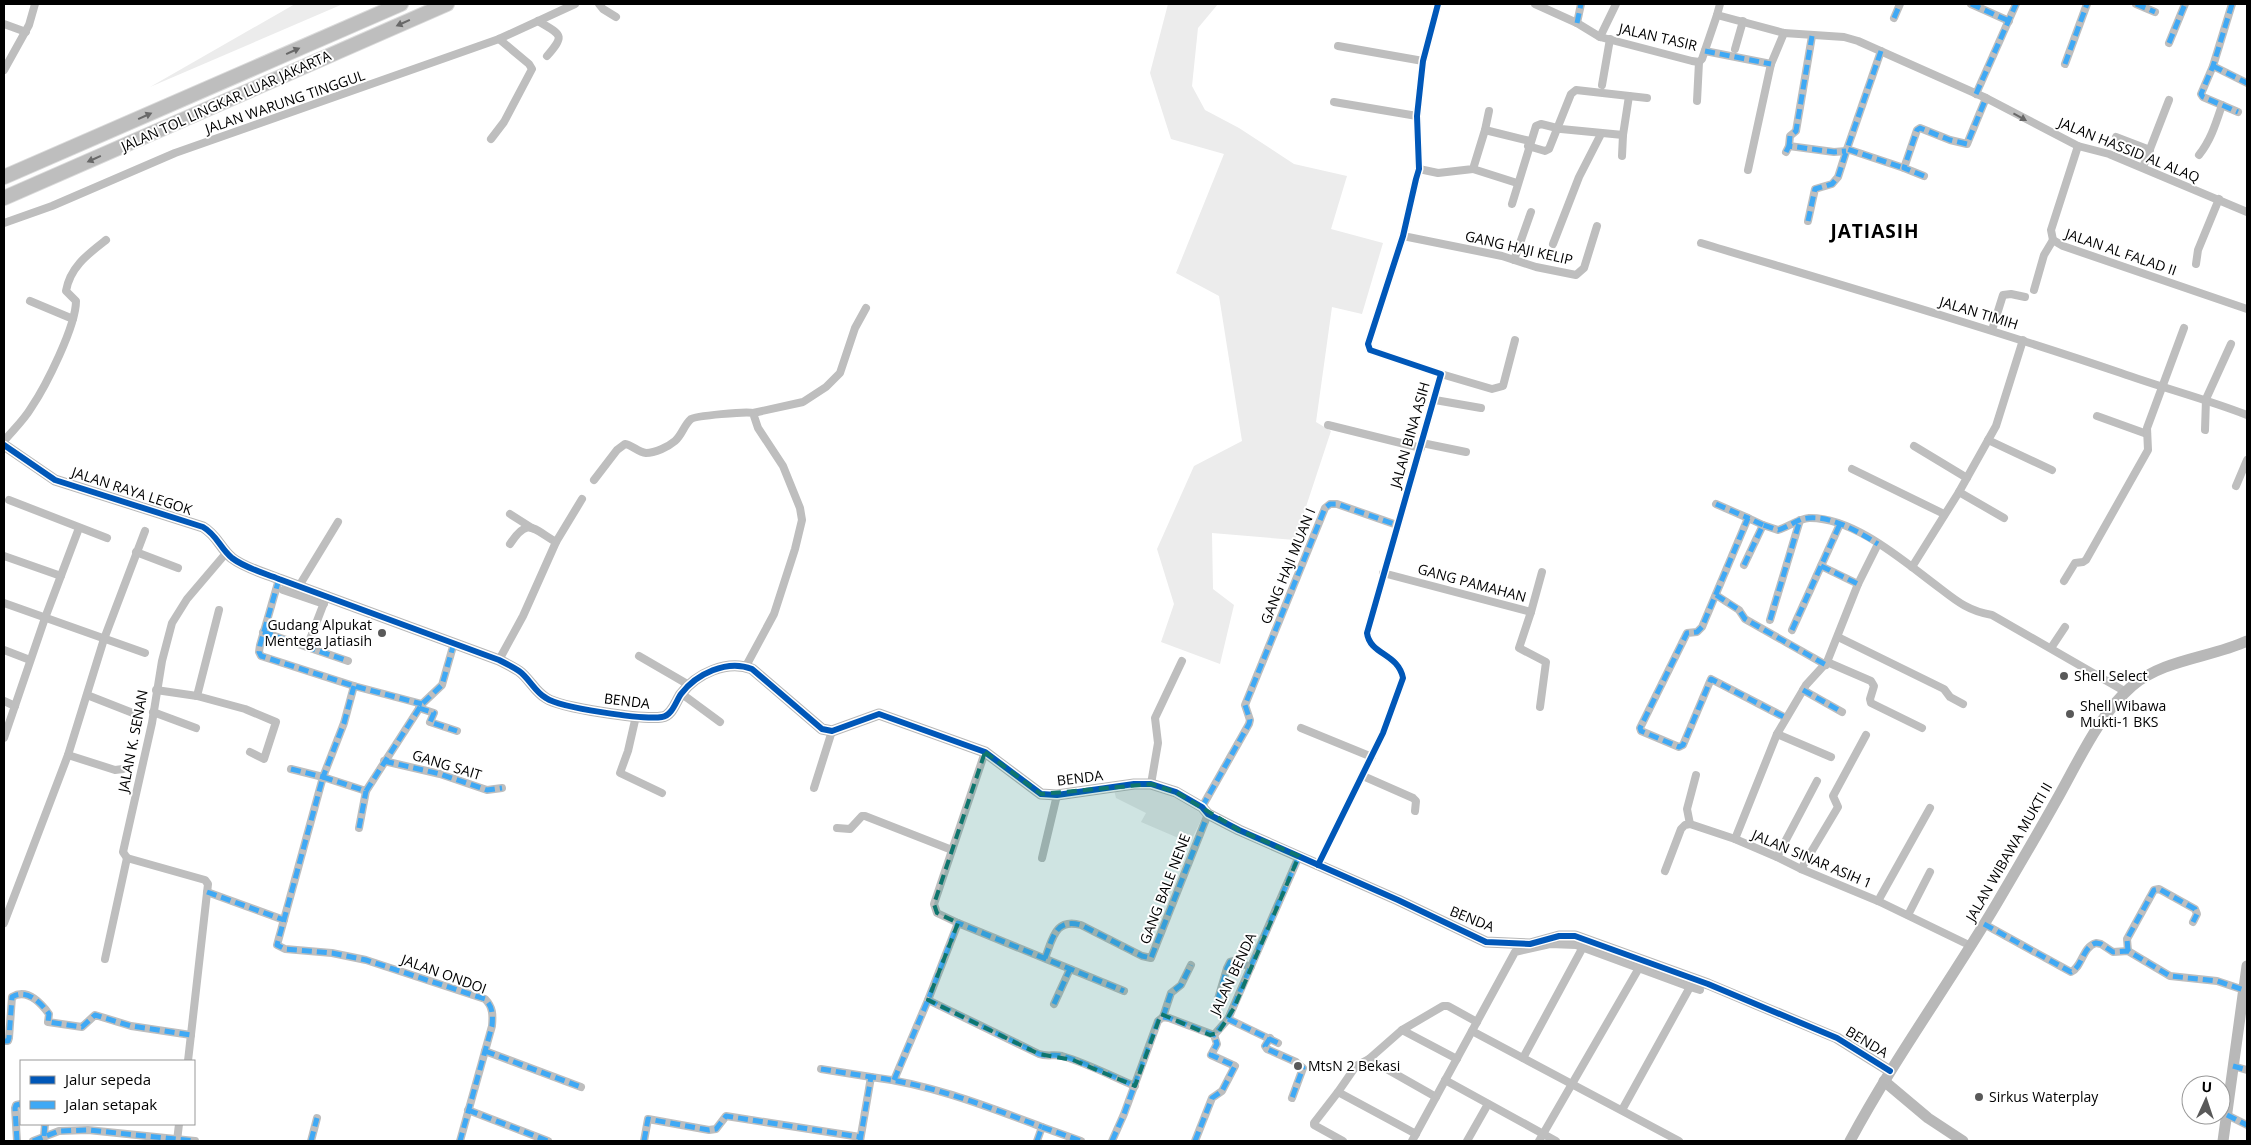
<svg xmlns="http://www.w3.org/2000/svg" width="2251" height="1145" font-family="'Open Sans',sans-serif">
<style>
.green{fill:#ececec}
.lines{fill:none;stroke-linecap:round;stroke-linejoin:round}
.highway-casing{stroke:#dbdbdb;stroke-width:16}
.street{stroke:#bebebe;stroke-width:8}
.secondary{stroke:#b8b8b8;stroke-width:11}
.highway{stroke:#bebebe;stroke-width:14}
.quiet{stroke:#3fa9f5;stroke-width:5;stroke-dasharray:10 5;stroke-linecap:butt}
.cycleway-casing{stroke:#fff;stroke-width:9}
.cycleway{stroke:#0057b8;stroke-width:6}
.oneway{fill:#686868}
.marked{fill:#0f766e;fill-opacity:0.2;stroke:#0f766e;stroke-width:4;stroke-dasharray:10 6;stroke-linejoin:round}
.poi-dot{fill:#595959;stroke:#fff;stroke-width:2}
.labels{text-anchor:middle;stroke-width:4;stroke-linejoin:round;paint-order:stroke}
.street-label{font-size:14px;fill:#000;stroke:#fff}
.poi-label{font-size:14px;fill:#000;stroke:#fff;text-anchor:start}
.district-label{font-size:19px;font-weight:bold;letter-spacing:1px;fill:#000;stroke:#fff}
</style>
<rect width="100%" height="100%" fill="#fff"/>
<g class="green">
<path d="M295,4H343L150,87Z"/>
<path d="M1168,4H1218L1198,28L1192,86L1205,110L1239,128L1294,164L1347,176L1331,229L1383,243L1362,314L1332,307L1316,422L1331,431L1295,540L1212,533L1213,589L1234,605L1220,664L1161,642L1174,604L1157,549L1194,466L1242,441L1219,296L1176,273L1224,154L1171,139L1150,73Z"/>
<path d="M1142,786C1165,793 1185,799 1203,816L1190,843L1141,822L1146,813L1116,798L1114,790Z"/>
</g>
<g class="lines">
<defs>
<g id="highway">
<path d="M4,177L401,4"/>
<path d="M4,198L447,4"/>
</g>
</defs>
<use href="#highway" class="highway-casing"/>
<g class="street">
<path d="M599,4L603,9L616,17"/>
<path d="M1535,4L1577,23L1600,37L1692,61L1699,62L1702,59L1717,15L1784,33L1844,37L1858,41L1986,98L2078,146L2109,154L2247,212"/>
<path d="M1971,4L2009,21"/>
<path d="M2136,4L2155,12"/>
<path d="M2232,4L2213,66L2201,94L2203,97L2238,112"/>
<path d="M1717,15L1720,4"/>
<path d="M1894,18L1900,4"/>
<path d="M538,21C561,35 566,34 547,56"/>
<path d="M1577,23L1581,4"/>
<path d="M4,24L26,32"/>
<path d="M1600,37L1616,4"/>
<path d="M2169,43L2185,4"/>
<path d="M1338,46L1423,61"/>
<path d="M1735,49L1743,21"/>
<path d="M1705,51L1771,64"/>
<path d="M1881,51L1847,149L1904,168"/>
<path d="M2065,64L2087,4"/>
<path d="M2213,66L2247,83"/>
<path d="M4,70L29,25L35,4"/>
<path d="M1602,85L1610,39"/>
<path d="M1976,94L2016,4"/>
<path d="M1697,101L1699,62"/>
<path d="M1334,102L1417,116"/>
<path d="M1485,130L1489,111"/>
<path d="M2116,137L2150,150"/>
<path d="M491,139L504,122L532,69L529,64L499,39"/>
<path d="M1528,146L1545,151L1549,149L1571,94L1576,90L1647,98"/>
<path d="M1789,146L1790,136L1796,131L1812,36"/>
<path d="M2078,146L2051,230L2053,240L2063,246L2247,309"/>
<path d="M1786,152L1789,146L1834,152L1846,151"/>
<path d="M2199,155C2211,140 2216,123 2222,105"/>
<path d="M1622,156L1623,135"/>
<path d="M2143,167L2169,100"/>
<path d="M1419,169L1438,173L1473,169L1485,130L1530,141"/>
<path d="M1473,169L1517,183"/>
<path d="M1748,170L1771,64L1784,33"/>
<path d="M1924,176L1904,168L1917,130L1920,128L1950,140L1967,144L1986,98"/>
<path d="M1512,204L1536,126L1541,124L1561,129L1623,135L1629,96"/>
<path d="M1808,221L1815,189L1832,184L1838,177L1847,149"/>
<path d="M4,223L52,206L175,153L499,39L575,4"/>
<path d="M1403,236L1502,256L1536,267L1576,275L1584,268L1597,226"/>
<path d="M1701,243C1841,285 1982,326 2121,373C2163,388 2206,399 2247,415"/>
<path d="M1553,244L1579,177L1601,134"/>
<path d="M1514,260L1531,212"/>
<path d="M2196,264L2198,250L2219,199"/>
<path d="M2034,290L2044,255L2053,240"/>
<path d="M30,301L73,319"/>
<path d="M1992,330L2003,295L2011,294L2025,297"/>
<path d="M1441,374L1492,389L1503,386L1515,340"/>
<path d="M1435,400L1481,408"/>
<path d="M753,413L803,402L826,387L840,373L855,328L866,308"/>
<path d="M2097,416L2147,434"/>
<path d="M1328,425L1421,448"/>
<path d="M2205,430L2206,399L2231,344"/>
<path d="M1988,440L2052,470"/>
<path d="M4,441C13,430 24,420 31,408C46,386 76,326 76,301L66,291C70,267 88,254 106,240"/>
<path d="M1422,443L1466,452"/>
<path d="M1914,446L1967,478"/>
<path d="M1852,469L1944,514"/>
<path d="M594,480L617,450L625,444C632,445 638,452 646,453C655,453 668,447 675,441C682,435 684,425 691,419C695,416 747,411 753,413L758,428L783,466L800,508L802,520L795,549L774,614L746,666"/>
<path d="M2236,486L2247,460"/>
<path d="M1959,492L2004,518"/>
<path d="M9,500L107,538"/>
<path d="M1716,504L1748,518"/>
<path d="M510,514L532,528"/>
<path d="M1763,525L1748,518L1702,627L1697,632L1687,633L1640,728L1641,731L1679,747L1683,745L1711,679L1786,718"/>
<path d="M510,544C528,517 532,528 556,542"/>
<path d="M136,552L178,568"/>
<path d="M4,556L61,576"/>
<path d="M1744,565L1763,525L1778,530C1788,527 1798,519 1809,518C1852,517 1900,558 1933,583C1953,598 1966,611 1992,615L2126,692"/>
<path d="M1821,566L1858,584"/>
<path d="M1912,567L1959,492L1996,426L2023,340"/>
<path d="M1383,573L1531,612L1519,648L1546,662L1540,707"/>
<path d="M279,579L260,645L259,652L261,656L354,686L422,704"/>
<path d="M2064,581L2075,563L2083,562L2086,560L2148,450L2147,428L2184,328"/>
<path d="M299,586L338,522"/>
<path d="M283,590L324,604"/>
<path d="M1716,595L1739,610L1745,619L1826,665"/>
<path d="M4,603L145,653"/>
<path d="M219,610L197,696L245,709L276,722L264,759L250,752"/>
<path d="M1531,612L1542,572"/>
<path d="M1770,620L1800,520"/>
<path d="M1792,630L1840,524"/>
<path d="M263,632L348,661"/>
<path d="M1838,637L1944,689L1950,697L1963,704"/>
<path d="M454,643L442,685L422,704L366,791L323,777L277,945L285,949L332,953L366,960L485,999C493,1007 493,1015 492,1026L460,1141"/>
<path d="M307,647L327,595"/>
<path d="M2051,648L2065,627"/>
<path d="M4,650L30,660"/>
<path d="M639,656L689,685"/>
<path d="M499,660L523,616L556,542L582,499"/>
<path d="M1827,662L1871,681L1874,686L1870,699L1871,703L1922,728"/>
<path d="M156,690L197,696"/>
<path d="M1803,690L1842,712"/>
<path d="M682,694L720,722"/>
<path d="M87,695L138,715"/>
<path d="M4,701L15,706"/>
<path d="M419,708L434,713L430,722L457,731"/>
<path d="M153,712L196,728"/>
<path d="M636,716L628,751L620,773L662,793"/>
<path d="M1301,728L1372,757"/>
<path d="M1777,734L1831,757"/>
<path d="M4,738L45,618L79,528"/>
<path d="M68,755L115,770L123,769"/>
<path d="M384,761L440,774L487,790L502,788"/>
<path d="M291,769L323,777L344,723L354,686"/>
<path d="M1363,776L1413,798L1416,801L1415,811"/>
<path d="M1151,784L1158,743L1155,718L1182,661"/>
<path d="M814,788L832,731"/>
<path d="M1202,807L1249,724L1250,720L1245,705L1325,508L1330,504H1337L1397,525"/>
<path d="M1690,824L1687,809L1696,775"/>
<path d="M359,828L366,791"/>
<path d="M837,828L850,829L862,816H865L952,850"/>
<path d="M1735,839L1777,734L1806,685L1827,662L1858,584L1878,544"/>
<path d="M1777,857L1817,781"/>
<path d="M1042,858L1057,795"/>
<path d="M1318,865L1383,733L1403,678C1398,653 1370,655 1367,633L1441,374L1370,350L1368,344L1403,236L1416,179L1419,169L1417,116L1421,79L1423,61L1438,4"/>
<path d="M1801,869L1838,807L1833,796L1866,735"/>
<path d="M1665,871L1681,829L1685,825L1690,824L1735,839L1777,857L1801,869L1878,901L1971,946"/>
<path d="M207,892L284,920"/>
<path d="M1878,901L1930,808"/>
<path d="M1908,915L1930,872"/>
<path d="M4,923L68,755L104,639L145,531"/>
<path d="M958,923L937,913L934,904L985,752"/>
<path d="M1984,924L2071,972C2083,966 2082,947 2096,943L2101,944L2113,952L2128,951L2170,976L2217,981L2244,990"/>
<path d="M2128,951L2127,939L2154,890L2159,889L2195,909L2197,914L2193,922"/>
<path d="M1045,958C1053,938 1055,918 1081,925L1142,956L1151,958L1208,814"/>
<path d="M105,959L127,858"/>
<path d="M1218,999L1227,968L1230,962L1234,961L1251,967"/>
<path d="M928,1000L1039,1054C1047,1057 1054,1054 1062,1056C1087,1063 1111,1076 1135,1086"/>
<path d="M1054,1004L1070,969"/>
<path d="M1163,1017L1171,993L1181,985L1191,965"/>
<path d="M1228,1019L1278,1043"/>
<path d="M1402,1030L1443,1006H1448L1477,1022"/>
<path d="M1472,1031L1679,1141"/>
<path d="M1270,1038L1265,1046L1267,1049L1296,1062L1303,1068L1292,1098"/>
<path d="M4,1041H8L9,1038L12,997C27,988 41,1003 49,1014L48,1022L82,1027L95,1015L131,1026L191,1035"/>
<path d="M485,1051L581,1087"/>
<path d="M1523,1058L1583,947"/>
<path d="M188,1061L208,884L205,880L127,858L123,852L152,723L162,661L172,623L187,599L227,552"/>
<path d="M2233,1066L2247,1070"/>
<path d="M821,1069L871,1077"/>
<path d="M894,1080L928,1000L958,923L1124,991"/>
<path d="M1445,1080L1556,1141"/>
<path d="M1338,1092L1356,1066L1369,1059"/>
<path d="M1436,1097L1369,1059L1402,1030L1457,1059"/>
<path d="M468,1110L548,1141"/>
<path d="M1622,1110L1690,987L1700,990"/>
<path d="M2227,1115L2247,1125"/>
<path d="M44,1136L45,1124"/>
<path d="M17,1141L15,1108L16,1105L21,1104"/>
<path d="M33,1141L59,1131L88,1130L195,1141"/>
<path d="M177,1141L179,1124"/>
<path d="M311,1141L317,1118"/>
<path d="M644,1141L648,1119L709,1130L716,1129L726,1116L860,1137"/>
<path d="M860,1141L871,1077C930,1084 986,1106 1042,1127"/>
<path d="M1037,1141L1042,1127L1081,1141"/>
<path d="M1112,1141L1124,1114L1158,1021L1163,1017L1169,1018L1214,1035L1228,1019L1299,856"/>
<path d="M1195,1141L1212,1098L1222,1091L1235,1066L1211,1055L1217,1044L1214,1035"/>
<path d="M1343,1141L1314,1125V1123L1338,1092L1416,1134"/>
<path d="M1412,1141L1515,952L1550,944L1576,945L1690,987"/>
<path d="M1467,1141L1488,1104"/>
<path d="M1539,1141L1639,968"/>
</g>
<g class="secondary">
<path d="M4,445L55,480L203,527C217,535 220,548 232,558C245,568 264,573 279,579L499,660C505,663 513,667 519,671C529,678 535,692 546,698C561,708 644,720 662,717C672,716 676,701 681,694C696,674 727,659 752,669L822,729L832,731L879,714L985,752L1041,794L1057,795L1134,784H1151L1176,792L1202,807L1208,814L1239,830L1398,900L1486,942L1530,944L1559,936H1575L1708,984L1837,1038L1890,1071"/>
<path d="M1884,1081L1928,1118L1963,1141"/>
<path d="M1850,1141C1894,1059 1949,984 1997,903C2018,867 2040,830 2061,792C2081,756 2100,714 2132,686C2164,659 2210,658 2247,641"/>
<path d="M2223,1141L2247,966"/>
</g>
<use href="#highway" class="highway"/>
<g class="quiet">
<path d="M1971,4L2009,21"/>
<path d="M2136,4L2155,12"/>
<path d="M2232,4L2213,66L2201,94L2203,97L2238,112"/>
<path d="M1894,18L1900,4"/>
<path d="M1577,23L1581,4"/>
<path d="M2169,43L2185,4"/>
<path d="M1705,51L1771,64"/>
<path d="M1881,51L1847,149L1904,168"/>
<path d="M2065,64L2087,4"/>
<path d="M2213,66L2247,83"/>
<path d="M1976,94L2016,4"/>
<path d="M1789,146L1790,136L1796,131L1812,36"/>
<path d="M1786,152L1789,146L1834,152L1846,151"/>
<path d="M1924,176L1904,168L1917,130L1920,128L1950,140L1967,144L1986,98"/>
<path d="M1808,221L1815,189L1832,184L1838,177L1847,149"/>
<path d="M1716,504L1748,518"/>
<path d="M1763,525L1748,518L1702,627L1697,632L1687,633L1640,728L1641,731L1679,747L1683,745L1711,679L1786,718"/>
<path d="M1744,565L1763,525L1778,530C1786,528 1794,522 1802,519C1828,513 1857,531 1878,544"/>
<path d="M1821,566L1858,584"/>
<path d="M279,579L260,645L259,652L261,656L354,686L422,704"/>
<path d="M1716,595L1739,610L1745,619L1826,665"/>
<path d="M1770,620L1800,520"/>
<path d="M1792,630L1840,524"/>
<path d="M263,632L348,661"/>
<path d="M454,643L442,685L422,704L366,791L323,777L277,945L285,949L332,953L366,960L485,999C493,1007 493,1015 492,1026L460,1141"/>
<path d="M1803,690L1842,712"/>
<path d="M419,708L434,713L430,722L457,731"/>
<path d="M384,761L440,774L487,790L502,788"/>
<path d="M291,769L323,777L344,723L354,686"/>
<path d="M1202,807L1249,724L1250,720L1245,705L1325,508L1330,504H1337L1397,525"/>
<path d="M359,828L366,791"/>
<path d="M207,892L284,920"/>
<path d="M1984,924L2071,972C2083,966 2082,947 2096,943L2101,944L2113,952L2128,951L2170,976L2217,981L2244,990"/>
<path d="M2128,951L2127,939L2154,890L2159,889L2195,909L2197,914L2193,922"/>
<path d="M1045,958C1053,938 1055,918 1081,925L1142,956L1151,958L1208,814"/>
<path d="M1218,999L1227,968L1230,962L1234,961L1251,967"/>
<path d="M928,1000L1039,1054C1047,1057 1054,1054 1062,1056C1087,1063 1111,1076 1135,1086"/>
<path d="M1054,1004L1070,969"/>
<path d="M1163,1017L1171,993L1181,985L1191,965"/>
<path d="M1228,1019L1278,1043"/>
<path d="M1270,1038L1265,1046L1267,1049L1296,1062L1303,1068L1292,1098"/>
<path d="M4,1041H8L9,1038L12,997C27,988 41,1003 49,1014L48,1022L82,1027L95,1015L131,1026L191,1035"/>
<path d="M485,1051L581,1087"/>
<path d="M2233,1066L2247,1070"/>
<path d="M821,1069L871,1077"/>
<path d="M894,1080L928,1000L958,923L1124,991"/>
<path d="M468,1110L548,1141"/>
<path d="M2227,1115L2247,1125"/>
<path d="M44,1136L45,1124"/>
<path d="M17,1141L15,1108L16,1105L21,1104"/>
<path d="M33,1141L59,1131L88,1130L195,1141"/>
<path d="M311,1141L317,1118"/>
<path d="M644,1141L648,1119L709,1130L716,1129L726,1116L860,1137"/>
<path d="M860,1141L871,1077C930,1084 986,1106 1042,1127"/>
<path d="M1037,1141L1042,1127L1081,1141"/>
<path d="M1112,1141L1124,1114L1158,1021L1163,1017L1169,1018L1214,1035L1228,1019L1299,856"/>
<path d="M1195,1141L1212,1098L1222,1091L1235,1066L1211,1055L1217,1044L1214,1035"/>
</g>
<defs>
<g id="cycleway">
<path d="M4,445L55,480L203,527C217,535 220,548 232,558C245,568 264,573 279,579L499,660C505,663 513,667 519,671C529,678 535,692 546,698C561,708 644,720 662,717C672,716 676,701 681,694C696,674 727,659 752,669L822,729L832,731L879,714L985,752L1041,794L1057,795L1134,784H1151L1176,792L1202,807L1208,814L1239,830L1398,900L1486,942L1530,944L1559,936H1575L1708,984L1837,1038L1890,1071"/>
<path d="M1318,865L1383,733L1403,678C1398,653 1370,655 1367,633L1441,374L1370,350L1368,344L1403,236L1416,179L1419,169L1417,116L1421,79L1423,61L1438,4"/>
</g>
</defs>
<use href="#cycleway" class="cycleway-casing"/>
<use href="#cycleway" class="cycleway"/>
</g>
<defs><path id="oneway-solid" d="M-6-.8H1V-3.2L6.5 0L1 3.2V.8H-6Z" transform="scale(1.25)"/></defs>
<g class="oneway">
<use href="#oneway-solid" transform="translate(403 23) rotate(156)"/>
<use href="#oneway-solid" transform="translate(293 51) rotate(-24)"/>
<use href="#oneway-solid" transform="translate(145 116) rotate(-24)"/>
<use href="#oneway-solid" transform="translate(2020 117) rotate(29)"/>
<use href="#oneway-solid" transform="translate(94 159) rotate(156)"/>
</g>
<path class="marked" d="M985,752L1041,794L1151,784L1176,792L1239,830L1299,856L1234,1008L1218,1033L1210,1035L1161,1014L1135,1086L1073,1060L1039,1054L928,1000L958,923L937,913L934,904Z"/>
<g class="poi-dot">
<circle cx="382" cy="633" r="5"/>
<circle cx="2064" cy="676" r="5"/>
<circle cx="2070" cy="714" r="5"/>
<circle cx="1298" cy="1066" r="5"/>
<circle cx="1979" cy="1097" r="5"/>
</g>
<g class="labels">
<g class="street-label">
<text transform="translate(1658 37) rotate(13)" y="5">JALAN TASIR</text>
<text transform="translate(226 101) rotate(-24)" y="5">JALAN TOL LINGKAR LUAR JAKARTA</text>
<text transform="translate(285 102) rotate(-19)" y="5">JALAN WARUNG TINGGUL</text>
<text transform="translate(2129 150) rotate(22)" y="5">JALAN HASSID AL ALAQ</text>
<text transform="translate(1519 248) rotate(13)" y="5">GANG HAJI KELIP</text>
<text transform="translate(2121 252) rotate(19)" y="5">JALAN AL FALAD II</text>
<text transform="translate(1979 313) rotate(17)" y="5">JALAN TIMIH</text>
<text transform="translate(1410 435) rotate(-74)" y="5">JALAN BINA ASIH</text>
<text transform="translate(132 491) rotate(18)" y="5">JALAN RAYA LEGOK</text>
<text transform="translate(1288 566) rotate(-68)" y="5">GANG HAJI MUAN I</text>
<text transform="translate(1472 583) rotate(15)" y="5">GANG PAMAHAN</text>
<text transform="translate(627 701) rotate(7)" y="5">BENDA</text>
<text transform="translate(133 741) rotate(-79)" y="5">JALAN K. SENAN</text>
<text transform="translate(447 765) rotate(17)" y="5">GANG SAIT</text>
<text transform="translate(1080 778) rotate(-7)" y="5">BENDA</text>
<text transform="translate(2009 852) rotate(-60)" y="5">JALAN WIBAWA MUKTI II</text>
<text transform="translate(1812 859) rotate(23)" y="5">JALAN SINAR ASIH 1</text>
<text transform="translate(1165 889) rotate(-69)" y="5">GANG BALE NENE</text>
<text transform="translate(1472 919) rotate(22)" y="5">BENDA</text>
<text transform="translate(444 974) rotate(20)" y="5">JALAN ONDOI</text>
<text transform="translate(1233 974) rotate(-65)" y="5">JALAN BENDA</text>
<text transform="translate(1867 1042) rotate(31)" y="5">BENDA</text>
</g>
<g class="poi-label">
<text x="372" y="630" text-anchor="end">Gudang Alpukat<tspan x="372" dy="16">Mentega Jatiasih</tspan></text>
<text x="2074" y="681">Shell Select</text>
<text x="2080" y="711">Shell Wibawa<tspan x="2080" dy="16">Mukti-1 BKS</tspan></text>
<text x="1308" y="1071">MtsN 2 Bekasi</text>
<text x="1989" y="1102">Sirkus Waterplay</text>
</g>
<g class="district-label">
<text x="1875" y="238">JATIASIH</text>
</g>
</g>
<rect width="2251" height="1145" fill="none" stroke="#000000" stroke-width="10"/>
<rect x="20" y="1060" width="175" height="65" fill="#ffffff" stroke="#999999"/>
<rect x="30" y="1076" width="25" height="8" fill="#0057b8" stroke="#999999"/>
<text x="65" y="1085" font-size="15" fill="#000000">Jalur sepeda</text>
<rect x="30" y="1101" width="25" height="8" fill="#3fa9f5" stroke="#999999"/>
<text x="65" y="1110" font-size="15" fill="#000000">Jalan setapak</text>
<g transform="translate(2206 1100) rotate(3)"><circle r="24" fill="#ffffff" stroke="#999999"/>
<path d="M0-4L9 19L0 12L-9 19Z" fill="#595959"/>
<text y="-8" font-size="14" font-weight="bold" text-anchor="middle" fill="#000000">U</text>
</g>
</svg>
